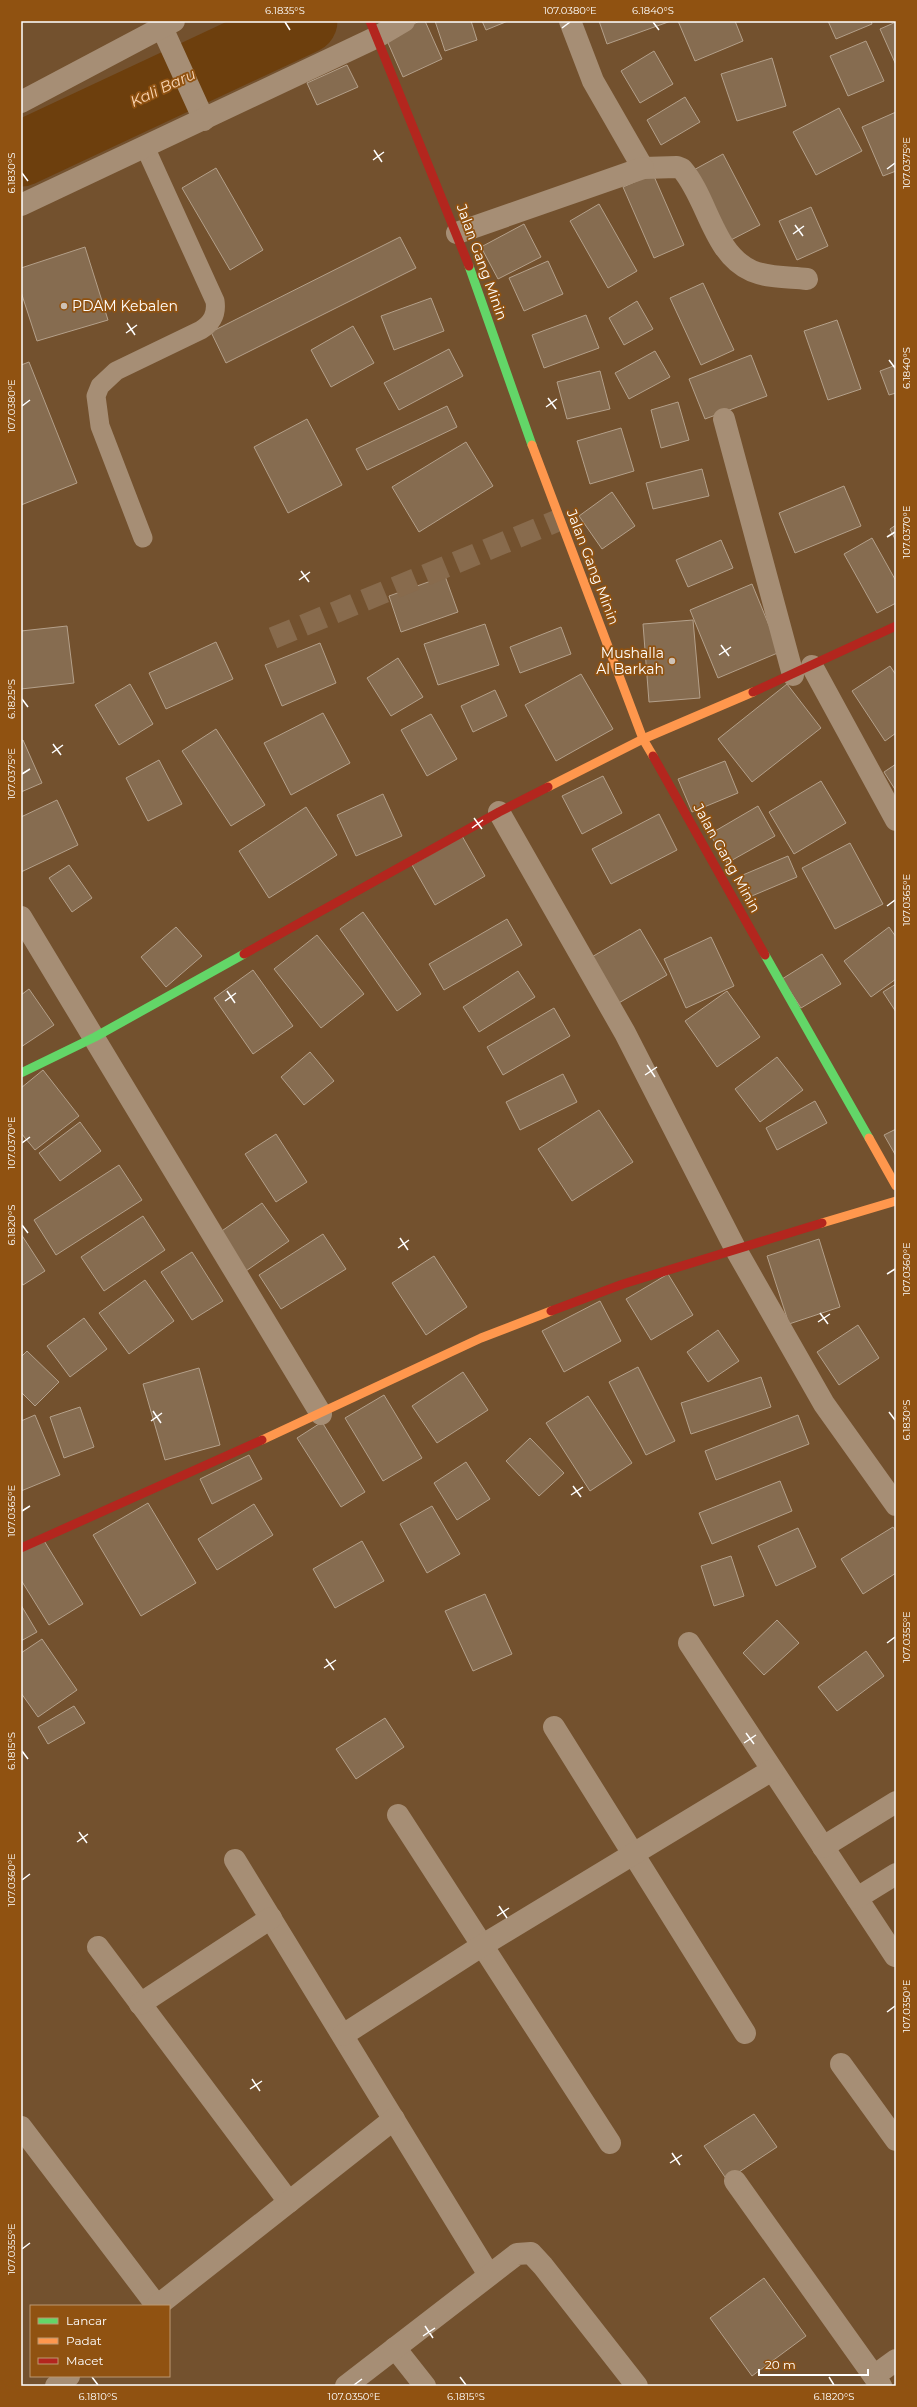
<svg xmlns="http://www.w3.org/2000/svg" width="917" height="2407" font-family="Montserrat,sans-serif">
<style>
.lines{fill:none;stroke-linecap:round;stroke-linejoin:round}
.river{stroke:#6d3f0d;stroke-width:65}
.building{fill:#866c50;stroke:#b4a08a}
.street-tunnel{stroke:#886b4d;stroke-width:22;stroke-dasharray:22 11;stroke-linecap:butt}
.lane{stroke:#a68e75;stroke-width:19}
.street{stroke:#a68e75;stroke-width:22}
.fast{stroke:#63d668;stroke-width:9}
.slow{stroke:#ff974d;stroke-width:9}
.jam{stroke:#b3261e;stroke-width:9}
.ticks{fill:none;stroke:#fff;stroke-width:1.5}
.poi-dot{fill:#cec2b6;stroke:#905211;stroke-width:1.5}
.labels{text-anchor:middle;stroke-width:3.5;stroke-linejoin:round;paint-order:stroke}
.street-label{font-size:14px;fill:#fff;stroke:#905211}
.poi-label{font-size:14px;fill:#fff;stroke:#905211;text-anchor:start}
.water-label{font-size:15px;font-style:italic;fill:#fbd6b4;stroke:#905211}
.neatline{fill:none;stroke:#fff;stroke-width:1.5}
.ticks-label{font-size:10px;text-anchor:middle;fill:#fff}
</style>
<rect width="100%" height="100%" fill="#73512e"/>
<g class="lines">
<path class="river" d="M21,154L305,21"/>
</g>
<g class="building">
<path d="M420,21H425L442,59L403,77L385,36Z"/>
<path d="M435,21H471L477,40L445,51Z"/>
<path d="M482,21H508L486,30Z"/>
<path d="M599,21H671L607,44Z"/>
<path d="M678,21H735L743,41L695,61Z"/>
<path d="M828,21H871L872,24L836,39Z"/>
<path d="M896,22V65L880,29Z"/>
<path d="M866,41L884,81L848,96L830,56Z"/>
<path d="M654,51L673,84L640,103L621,71Z"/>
<path d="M772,58L786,106L737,121L721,74Z"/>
<path d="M347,65L358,87L317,105L307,83Z"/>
<path d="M685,97L700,122L661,145L647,120Z"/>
<path d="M839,108L862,151L816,175L793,132Z"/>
<path d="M896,112V171L883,176L862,127Z"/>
<path d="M723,154L760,225L727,242L690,172Z"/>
<path d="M216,168L263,250L230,270L182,188Z"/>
<path d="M653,174L684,245L654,258L623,187Z"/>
<path d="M599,204L637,271L608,288L570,221Z"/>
<path d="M811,207L828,246L797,260L779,221Z"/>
<path d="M524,224L541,257L498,279L481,247Z"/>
<path d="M400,237L416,268L226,363L211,332Z"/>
<path d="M85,247L108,320L37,341L21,292V268Z"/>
<path d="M548,261L563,294L524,311L509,278Z"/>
<path d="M703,283L734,350L701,365L670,298Z"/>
<path d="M431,298L444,331L394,350L381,316Z"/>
<path d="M637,301L653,329L624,345L609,318Z"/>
<path d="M586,315L599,348L544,368L532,335Z"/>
<path d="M837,320L861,389L828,400L804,331Z"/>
<path d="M353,326L374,363L331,387L311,350Z"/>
<path d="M449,349L463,376L399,410L384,383Z"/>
<path d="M655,351L670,377L629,399L615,373Z"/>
<path d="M751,355L767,396L705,419L689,379Z"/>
<path d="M29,362L77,483L21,505V365Z"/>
<path d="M896,365V393L889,395L880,371Z"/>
<path d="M600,371L610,409L567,419L557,382Z"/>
<path d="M678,402L689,440L661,448L651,410Z"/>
<path d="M447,406L457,427L367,470L356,449Z"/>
<path d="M307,419L342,485L288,513L254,447Z"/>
<path d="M621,428L634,471L590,484L577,441Z"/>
<path d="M466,442L493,486L419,532L392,487Z"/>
<path d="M702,469L709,496L653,509L646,483Z"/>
<path d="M844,486L861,526L795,553L779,513Z"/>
<path d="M612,492L635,526L602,549L579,516Z"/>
<path d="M896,525V541L890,529Z"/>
<path d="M872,538L896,581V603L877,613L844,554Z"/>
<path d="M721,540L733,568L688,587L676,560Z"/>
<path d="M445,576L458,612L401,632L389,596Z"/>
<path d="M752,584L780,652L718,678L690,610Z"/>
<path d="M693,620L700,698L649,702L643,624Z"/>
<path d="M485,624L499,665L438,685L424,644Z"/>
<path d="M67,626L74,683L21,689V631Z"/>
<path d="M561,627L571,654L520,673L510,647Z"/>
<path d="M216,642L233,679L166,709L149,673Z"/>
<path d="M320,643L336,683L282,706L265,665Z"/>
<path d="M398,658L423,697L391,716L367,678Z"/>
<path d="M890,666L896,675V733L885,741L852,691Z"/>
<path d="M581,674L613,729L556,761L525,705Z"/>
<path d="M130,684L153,724L119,745L95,705Z"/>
<path d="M787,684L821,728L752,782L718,739Z"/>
<path d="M495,690L507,716L473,732L461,706Z"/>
<path d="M323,713L350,763L291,795L264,743Z"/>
<path d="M431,714L457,759L427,776L401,730Z"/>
<path d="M216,729L265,805L231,826L182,751Z"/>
<path d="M23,740L42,783L21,792V741Z"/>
<path d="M159,760L182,804L148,821L126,778Z"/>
<path d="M725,761L738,793L692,812L678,779Z"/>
<path d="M896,764V791L884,772Z"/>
<path d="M603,776L622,813L582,834L562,796Z"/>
<path d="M821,781L846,823L794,854L769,812Z"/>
<path d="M383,794L402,836L356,856L337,815Z"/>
<path d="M57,800L78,845L21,872V817Z"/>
<path d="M758,806L775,836L727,863L710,834Z"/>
<path d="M306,807L337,855L269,898L239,851Z"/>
<path d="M659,814L677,850L611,884L592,849Z"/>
<path d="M462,836L485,876L435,905L412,865Z"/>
<path d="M850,843L883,904L835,929L802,868Z"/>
<path d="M788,856L797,877L747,898L738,877Z"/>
<path d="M69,865L92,898L72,912L49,878Z"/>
<path d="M363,912L421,994L397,1011L340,929Z"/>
<path d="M507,919L522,945L444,990L429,964Z"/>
<path d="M176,927L202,956L166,987L141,957Z"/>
<path d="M889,927L896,937V979L871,997L844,961Z"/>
<path d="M640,929L667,975L617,1004L590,958Z"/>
<path d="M317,935L364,994L321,1028L274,969Z"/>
<path d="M711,937L734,986L686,1008L664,959Z"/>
<path d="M822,954L841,984L801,1008L782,979Z"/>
<path d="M253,970L293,1026L253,1054L214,998Z"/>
<path d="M518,971L535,997L479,1032L463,1007Z"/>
<path d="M896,984V1012L883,992Z"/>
<path d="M29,989L54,1025L21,1047V995Z"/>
<path d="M727,991L760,1037L717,1067L685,1021Z"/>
<path d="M554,1008L570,1036L503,1075L487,1047Z"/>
<path d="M310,1052L334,1081L304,1105L281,1077Z"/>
<path d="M777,1057L803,1090L760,1122L735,1089Z"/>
<path d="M43,1070L79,1116L35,1150L21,1133V1088Z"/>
<path d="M563,1074L577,1102L520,1130L506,1102Z"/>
<path d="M815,1101L827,1123L777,1150L766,1128Z"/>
<path d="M599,1110L633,1162L572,1201L538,1149Z"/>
<path d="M80,1122L101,1151L60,1181L39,1153Z"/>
<path d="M896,1129V1156L884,1135Z"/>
<path d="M276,1134L307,1182L276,1202L245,1154Z"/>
<path d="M119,1165L142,1200L56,1255L34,1220Z"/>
<path d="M262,1203L289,1241L243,1273L216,1235Z"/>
<path d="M143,1216L165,1250L104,1291L81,1257Z"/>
<path d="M21,1234L45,1271L23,1285L21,1282Z"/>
<path d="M323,1234L346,1269L281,1309L259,1275Z"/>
<path d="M819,1239L840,1307L789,1324L767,1256Z"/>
<path d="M192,1252L223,1301L192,1320L161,1272Z"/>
<path d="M434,1256L467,1307L426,1335L392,1283Z"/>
<path d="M668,1274L693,1315L651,1340L626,1299Z"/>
<path d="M145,1280L174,1321L129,1354L99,1313Z"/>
<path d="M600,1301L621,1341L564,1372L542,1331Z"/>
<path d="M84,1318L107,1349L70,1377L47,1346Z"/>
<path d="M858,1325L879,1358L839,1385L817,1352Z"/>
<path d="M718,1330L739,1361L708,1382L687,1352Z"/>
<path d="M27,1351L59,1382L35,1406L21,1392V1357Z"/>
<path d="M638,1367L675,1441L646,1455L609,1382Z"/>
<path d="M199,1368L220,1445L165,1460L143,1384Z"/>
<path d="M463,1372L488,1410L437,1443L412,1406Z"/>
<path d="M761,1377L771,1407L691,1434L681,1403Z"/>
<path d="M384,1395L422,1458L383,1481L345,1418Z"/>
<path d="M588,1396L632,1463L590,1491L546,1423Z"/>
<path d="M80,1407L94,1447L64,1458L50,1417Z"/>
<path d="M35,1415L60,1475L21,1491V1421Z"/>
<path d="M798,1415L809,1444L716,1480L705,1451Z"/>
<path d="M322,1422L365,1492L341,1507L297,1438Z"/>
<path d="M530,1438L564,1473L539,1496L506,1461Z"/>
<path d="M249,1455L262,1479L212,1504L200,1479Z"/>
<path d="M466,1462L490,1499L457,1520L434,1483Z"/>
<path d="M780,1481L792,1511L712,1544L699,1513Z"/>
<path d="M148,1503L196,1583L141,1616L93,1535Z"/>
<path d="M254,1504L273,1535L217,1570L198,1539Z"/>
<path d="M432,1506L460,1554L427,1573L400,1524Z"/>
<path d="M893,1527L896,1532V1573L863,1594L841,1559Z"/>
<path d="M798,1528L816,1567L776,1586L758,1546Z"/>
<path d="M43,1539L83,1604L49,1625L21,1580V1552Z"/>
<path d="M362,1541L384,1581L335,1608L313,1569Z"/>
<path d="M731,1556L744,1596L714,1606L701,1566Z"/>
<path d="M485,1594L512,1654L473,1671L445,1611Z"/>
<path d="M21,1605L37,1632L21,1641Z"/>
<path d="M777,1620L799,1643L764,1675L743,1653Z"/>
<path d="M42,1639L77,1690L38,1717L21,1693V1653Z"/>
<path d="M866,1651L884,1676L837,1711L818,1687Z"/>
<path d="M74,1706L85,1723L48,1744L38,1727Z"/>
<path d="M385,1718L404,1747L356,1779L336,1749Z"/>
<path d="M754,2114L777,2147L727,2180L704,2146Z"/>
<path d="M764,2278L806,2336L752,2376L710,2318Z"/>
</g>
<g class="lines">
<path class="street-tunnel" d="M273,638L559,520"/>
<path class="lane" d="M143,538L100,426L96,396L100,386L116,371L201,330C212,323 217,314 215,301L145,147"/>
<g class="street">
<path d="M159,21L204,120"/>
<path d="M570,21L593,81L643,168L677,167L682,169C708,199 713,254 752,271C769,278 789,277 807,279"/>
<path d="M21,102L174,21"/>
<path d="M21,205L377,37L404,21"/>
<path d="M457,233L643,168"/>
<path d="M724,419L793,675"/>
<path d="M812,666L896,820"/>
<path d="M499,812L625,1033L735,1248L824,1404L896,1505"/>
<path d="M21,917L321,1414"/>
<path d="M689,1643L895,1956"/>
<path d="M554,1727L745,2033"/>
<path d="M398,1815L610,2143"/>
<path d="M823,1847L896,1802"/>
<path d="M235,1860L489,2275"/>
<path d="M857,1898L896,1874"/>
<path d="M98,1947L289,2202"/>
<path d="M140,2004L271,1918"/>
<path d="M343,2035L483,1945L772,1770"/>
<path d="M841,2064L896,2140"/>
<path d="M21,2127L157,2306"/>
<path d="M735,2181L881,2386"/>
<path d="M157,2306L394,2119"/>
<path d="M395,2348L425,2386"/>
<path d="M874,2376L896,2360"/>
<path d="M56,2386L69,2376"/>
<path d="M346,2386L517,2254L531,2253L543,2266L637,2386"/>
</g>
<g class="fast">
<path d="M469,266L532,445"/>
<path d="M765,955L869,1138"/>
<path d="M21,1073L95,1037L244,954"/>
</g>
<g class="slow">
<path d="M532,445L643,739L653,756"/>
<path d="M548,787L643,739L753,692"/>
<path d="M869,1138L896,1186"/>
<path d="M822,1223L896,1201"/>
<path d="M262,1440L481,1338L551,1311"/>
</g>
<g class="jam">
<path d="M370,21L469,266"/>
<path d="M753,692L896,626"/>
<path d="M653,756L765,955"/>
<path d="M244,954L499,812L548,787"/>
<path d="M551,1311L623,1284L822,1223"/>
<path d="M21,1548L262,1440"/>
</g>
</g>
<path class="ticks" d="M285,22L290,30M653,22L659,30M562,28L570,22M374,150L382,162M373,160L384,152M887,169L895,163M22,173L28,181M795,225L803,236M793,234L804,226M127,323L135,335M126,333L137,325M889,360L895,368M548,398L556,409M22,406L30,400M546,407L557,399M887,537L895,532M301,571L309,582M299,580L310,572M721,645L729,656M719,655L731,647M22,699L28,707M53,744L61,755M52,753L63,745M22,774L30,769M474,818L482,829M472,828L483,820M887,906L895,900M227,991L235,1003M225,1001L236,993M647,1065L655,1077M645,1075L657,1067M22,1143L30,1137M22,1225L28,1233M400,1238L408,1250M398,1248L409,1240M887,1274L895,1269M820,1313L828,1324M818,1322L830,1314M153,1411L161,1423M889,1412L895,1420M151,1421L162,1413M573,1486L581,1497M571,1495L583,1487M22,1511L30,1506M887,1643L895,1637M326,1659L334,1670M324,1668L336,1660M746,1733L754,1744M744,1743L756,1735M22,1751L28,1759M79,1832L87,1843M77,1842L88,1834M22,1880L30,1874M499,1906L507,1918M497,1916L509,1908M887,2012L895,2006M252,2079L260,2091M250,2089L262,2081M672,2153L680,2165M670,2163L682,2155M22,2249L30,2243M425,2326L433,2338M423,2336L435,2328M92,2377L98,2385M460,2377L466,2385M829,2377L834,2385M354,2385L362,2379"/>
<g class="poi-dot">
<circle cx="64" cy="306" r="4"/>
<circle cx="672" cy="661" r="4"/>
</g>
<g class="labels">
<g class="street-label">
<text transform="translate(482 262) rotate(70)" y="5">Jalan Gang Minin</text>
<text transform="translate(593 567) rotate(69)" y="5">Jalan Gang Minin</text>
<text transform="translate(727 858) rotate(61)" y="5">Jalan Gang Minin</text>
</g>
<g class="poi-label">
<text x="72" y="311">PDAM Kebalen</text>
<text x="664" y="658" text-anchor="end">Mushalla<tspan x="664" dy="16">Al Barkah</tspan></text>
</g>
<g class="water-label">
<text transform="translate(163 88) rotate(-25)" y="5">Kali Baru</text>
</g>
</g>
<rect width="917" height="2407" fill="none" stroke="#905211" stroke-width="44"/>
<rect x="30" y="2305" width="140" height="72" fill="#905211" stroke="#bc9770"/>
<rect x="38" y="2318" width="20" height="6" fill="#63d668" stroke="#bc9770"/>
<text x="66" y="2325" font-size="12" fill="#ffffff">Lancar</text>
<rect x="38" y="2338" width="20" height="6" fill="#ff974d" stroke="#bc9770"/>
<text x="66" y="2345" font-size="12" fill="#ffffff">Padat</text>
<rect x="38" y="2358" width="20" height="6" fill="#b3261e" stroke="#bc9770"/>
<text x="66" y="2365" font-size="12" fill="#ffffff">Macet</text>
<path d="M759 2369v6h109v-6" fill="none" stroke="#ffffff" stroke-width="2"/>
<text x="765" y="2369" font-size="12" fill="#ffffff" stroke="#905211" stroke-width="3" paint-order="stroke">20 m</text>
<rect x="22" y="22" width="873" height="2363" class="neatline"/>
<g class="ticks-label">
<text x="285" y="14">6.1835°S</text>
<text x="570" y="14">107.0380°E</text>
<text x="653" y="14">6.1840°S</text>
<text transform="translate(906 163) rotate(-90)" y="4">107.0375°E</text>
<text transform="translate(11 173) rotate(-90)" y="4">6.1830°S</text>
<text transform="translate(906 368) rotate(-90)" y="4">6.1840°S</text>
<text transform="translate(11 406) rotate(-90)" y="4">107.0380°E</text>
<text transform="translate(906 532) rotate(-90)" y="4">107.0370°E</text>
<text transform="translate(11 699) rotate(-90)" y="4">6.1825°S</text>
<text transform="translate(11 774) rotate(-90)" y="4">107.0375°E</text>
<text transform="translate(906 900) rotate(-90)" y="4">107.0365°E</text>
<text transform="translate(11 1143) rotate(-90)" y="4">107.0370°E</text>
<text transform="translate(11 1225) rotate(-90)" y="4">6.1820°S</text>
<text transform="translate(906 1269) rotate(-90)" y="4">107.0360°E</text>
<text transform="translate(906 1420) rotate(-90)" y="4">6.1830°S</text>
<text transform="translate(11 1511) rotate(-90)" y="4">107.0365°E</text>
<text transform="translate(906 1637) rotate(-90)" y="4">107.0355°E</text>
<text transform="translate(11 1751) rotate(-90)" y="4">6.1815°S</text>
<text transform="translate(11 1880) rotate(-90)" y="4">107.0360°E</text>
<text transform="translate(906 2006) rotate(-90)" y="4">107.0350°E</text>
<text transform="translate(11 2249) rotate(-90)" y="4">107.0355°E</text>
<text x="98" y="2400">6.1810°S</text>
<text x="354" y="2400">107.0350°E</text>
<text x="466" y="2400">6.1815°S</text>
<text x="834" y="2400">6.1820°S</text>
</g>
</svg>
